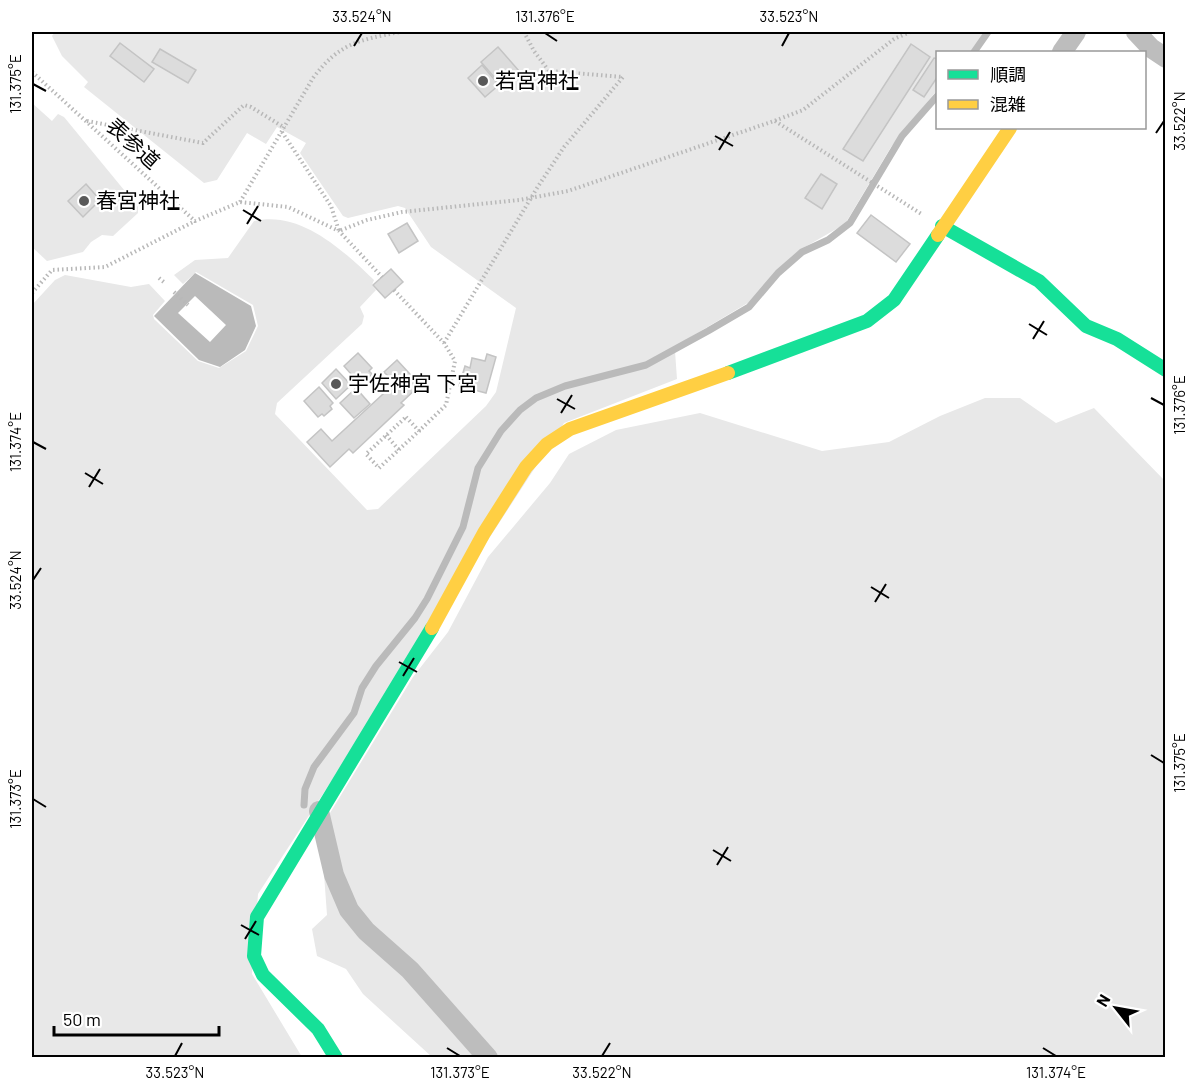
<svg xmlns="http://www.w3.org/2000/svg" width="1197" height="1089" font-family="Barlow,'Noto Sans JP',sans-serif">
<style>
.green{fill:#e8e8e8}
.water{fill:#bababa;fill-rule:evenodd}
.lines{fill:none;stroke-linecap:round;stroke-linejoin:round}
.stream{stroke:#bababa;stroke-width:7}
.building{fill:#dcdcdc;stroke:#c4c4c4;stroke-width:1.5}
.path{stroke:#b8b8b8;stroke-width:4;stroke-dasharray:1.5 3;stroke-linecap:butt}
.street{stroke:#bdbdbd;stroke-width:20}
.fast{stroke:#16e098;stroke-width:14}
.slow{stroke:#ffcf43;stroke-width:14}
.ticks{fill:none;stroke:#000;stroke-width:2}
.poi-dot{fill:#595959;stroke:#fff;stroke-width:2}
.labels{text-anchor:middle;stroke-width:4.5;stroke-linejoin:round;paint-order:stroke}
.poi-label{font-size:21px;fill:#000;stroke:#fff;text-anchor:start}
.street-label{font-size:21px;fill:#000;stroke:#fff}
.neatline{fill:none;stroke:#000;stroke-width:2}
.ticks-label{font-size:15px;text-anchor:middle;fill:#000}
</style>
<rect width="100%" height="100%" fill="#fff"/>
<g class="green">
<path d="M55,32H985L970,52H938L937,90L891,147L845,224L798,251L777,270L751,301L679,344L675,351L677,379L564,423L258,894L252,974L302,1057H32V305L55,280L65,275L131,287L149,284L165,301L153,315L154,319L198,361L219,368L246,351L258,326L253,305L196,272L183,284L174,275L195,260L228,258L254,221C300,210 343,250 374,280L372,285L376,290L360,307L364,316L362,324L277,403L275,414L367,510L378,509L486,406L496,392L516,308L431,247L405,208L398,206L348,218L343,216L300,153L306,143L277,127L266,144L247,133L217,180L204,183L84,87L88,82L62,56L52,36Z"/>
<path d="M32,103L52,121L58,114L64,117L138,207V213L113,236L102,235L91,242L83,252L47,261L32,247Z"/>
<path d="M985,398H1020L1056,423L1094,408L1165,481V1057H432L363,994L346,969L317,956L312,929L327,915L324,874L316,836L413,677L448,632L488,557L550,483L569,454L616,430L700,413L822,451L889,442L940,416Z"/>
</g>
<path class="water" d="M195,273L251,306L256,326L245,350L220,367L199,360L154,316ZM195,296L226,325L210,342L178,313Z"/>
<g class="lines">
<g class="stream">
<path d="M974,52L988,32"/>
<path d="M304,805L305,789L314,767L354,713L362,688L376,666L415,618L427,599L463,527L478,468L501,431L520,410L536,398L565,386L646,365L708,331L749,307L778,273L802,252L828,240L850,223L902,136L938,95"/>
</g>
</g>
<g class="building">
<path d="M120,43L154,69L144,82L110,56Z"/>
<path d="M911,44L930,57L863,161L843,149Z"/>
<path d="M498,47L519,71L502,86L481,62Z"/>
<path d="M160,49L196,70L188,83L152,62Z"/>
<path d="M934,58L938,59V76L924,97L913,90Z"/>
<path d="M482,65L499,85L485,97L468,78Z"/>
<path d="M821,174L837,184L822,209L805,198Z"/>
<path d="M86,184L100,200L83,217L68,201Z"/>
<path d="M871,215L910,244L896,262L857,233Z"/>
<path d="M407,223L418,241L399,253L388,234Z"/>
<path d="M391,269L403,282L385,298L373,285Z"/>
<path d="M358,353L372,368L369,371L372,374L364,382L361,379L358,382L344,366Z"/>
<path d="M487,354L496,357L486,393L459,386L465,366L470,368L472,358L485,361Z"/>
<path d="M397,360L420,385L401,403L404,405L353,453L349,449L330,467L307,442L321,429L332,441L395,383L384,372Z"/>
<path d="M336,369L351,385L336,399L322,383Z"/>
<path d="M319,387L333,403L330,406L332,409L324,416L322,414L318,417L304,401Z"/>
<path d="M356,388L370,404L354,418L340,403Z"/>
</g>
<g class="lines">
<g class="path">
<path d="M32,72L195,221L240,202L288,207L339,231L382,277"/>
<path d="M87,121L203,143L244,105L251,107L285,128"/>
<path d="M775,121L923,215"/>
<path d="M282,132L331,206L339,231L367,220L402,212L519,200L568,191L774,121L803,110L894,39L910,32"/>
<path d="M240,202L313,78C339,43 359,40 400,32"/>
<path d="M159,278L165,283"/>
<path d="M394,290L444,343L455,361L446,405L419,431"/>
<path d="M174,292L188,305"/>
<path d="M32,293L52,270L105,267L195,221"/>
<path d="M444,343L537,188L564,147L623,77L549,71L534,51L524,32"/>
<path d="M406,417L419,431L379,468L366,454Z"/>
<path d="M386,435L399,450"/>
</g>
<g class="street">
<path d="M1136,32L1151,48L1166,58"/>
<path d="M1062,52L1076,32"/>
<path d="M319,811L334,875L349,910L366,931L410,970L488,1058"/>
</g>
<g class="fast">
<path d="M942,226L1039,281L1086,326L1117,339L1166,370"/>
<path d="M728,373L867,321L894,300L938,235"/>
<path d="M336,1058L318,1029L263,975L254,956L257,917L432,628"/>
</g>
<g class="slow">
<path d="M938,235L1010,128"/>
<path d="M432,628L484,533L526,467L547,444L570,429L728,373"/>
</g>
</g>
<path class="ticks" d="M545,33L557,41M354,46L362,33M782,46L789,33M33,84L46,91M1156,133L1164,121M715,136L733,146M719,150L730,132M243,210L261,221M247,224L258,206M1029,324L1047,335M1033,339L1044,321M1151,398L1164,405M557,399L575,409M561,413L572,395M33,442L46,449M85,473L103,484M89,487L100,469M33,580L41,568M871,587L889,598M875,602L886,584M399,662L417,672M403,676L414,658M1151,755L1164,763M33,799L46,807M713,850L731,861M717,865L728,847M241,925L259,935M245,939L256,921M447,1048L460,1056M1043,1048L1056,1056M175,1056L182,1043M602,1056L610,1043"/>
<g class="poi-dot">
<circle cx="483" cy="81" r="6"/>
<circle cx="84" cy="201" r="6"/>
<circle cx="336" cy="384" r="6"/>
</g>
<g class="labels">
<g class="poi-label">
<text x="495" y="88">若宮神社</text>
<text x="96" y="208">春宮神社</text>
<text x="348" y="391">宇佐神宮 下宮</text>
</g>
<g class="street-label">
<text transform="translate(133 144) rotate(42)" y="7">表参道</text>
</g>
</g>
<rect width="1197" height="1089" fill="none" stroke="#ffffff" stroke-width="66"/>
<rect x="936" y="51" width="210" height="78" fill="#ffffff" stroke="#999999" stroke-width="1.5"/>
<rect x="948" y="70" width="30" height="9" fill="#16e098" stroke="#999999" stroke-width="1.5"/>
<text x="990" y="81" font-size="18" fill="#000000">順調</text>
<rect x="948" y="100" width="30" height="9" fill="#ffcf43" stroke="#999999" stroke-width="1.5"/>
<text x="990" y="111" font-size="18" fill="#000000">混雑</text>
<g transform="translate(1116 1008) rotate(301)" stroke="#ffffff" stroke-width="4.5" paint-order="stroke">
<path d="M0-4.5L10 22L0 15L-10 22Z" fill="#000000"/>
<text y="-9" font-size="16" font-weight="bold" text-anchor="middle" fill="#000000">N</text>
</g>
<path d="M54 1026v9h165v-9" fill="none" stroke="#000000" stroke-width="3"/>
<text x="63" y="1026" font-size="18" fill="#000000" stroke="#ffffff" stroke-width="4.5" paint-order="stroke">50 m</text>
<rect x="33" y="33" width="1131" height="1023" class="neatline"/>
<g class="ticks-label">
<text x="362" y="22">33.524°N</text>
<text x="545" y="22">131.376°E</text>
<text x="789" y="22">33.523°N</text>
<text transform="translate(16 84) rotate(-90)" y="5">131.375°E</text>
<text transform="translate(1180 121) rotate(-90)" y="5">33.522°N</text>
<text transform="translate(1180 405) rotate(-90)" y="5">131.376°E</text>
<text transform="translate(16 442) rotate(-90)" y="5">131.374°E</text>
<text transform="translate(16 580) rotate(-90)" y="5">33.524°N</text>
<text transform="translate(1180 763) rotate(-90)" y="5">131.375°E</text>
<text transform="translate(16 799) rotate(-90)" y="5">131.373°E</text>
<text x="175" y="1078">33.523°N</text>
<text x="460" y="1078">131.373°E</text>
<text x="602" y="1078">33.522°N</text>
<text x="1056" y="1078">131.374°E</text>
</g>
</svg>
